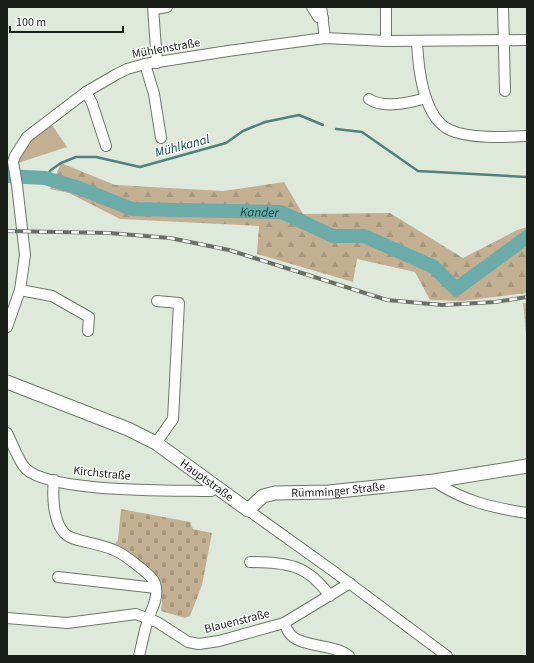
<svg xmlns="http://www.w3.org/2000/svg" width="534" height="663" font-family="'Source Sans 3',sans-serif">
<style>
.forest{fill:url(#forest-firs)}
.cemetery{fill:url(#cemetery-stones)}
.park{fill:#c3b092}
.garden{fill:url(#garden-dots)}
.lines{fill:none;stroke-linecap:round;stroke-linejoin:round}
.stream{stroke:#52807e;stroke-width:2.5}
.river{stroke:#6baba9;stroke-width:14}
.minor-casing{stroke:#6e776b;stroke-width:12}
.major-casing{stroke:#6e776b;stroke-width:15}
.minor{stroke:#fff;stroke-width:10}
.major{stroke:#fff;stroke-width:13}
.rail-casing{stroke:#6a7068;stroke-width:4}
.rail{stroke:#fff;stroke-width:2.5;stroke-dasharray:8;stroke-linecap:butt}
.labels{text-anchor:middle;stroke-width:3;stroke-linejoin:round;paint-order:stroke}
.street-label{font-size:12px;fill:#191d18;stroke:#fff}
.water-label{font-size:13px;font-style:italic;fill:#0d4848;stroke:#fff}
</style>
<defs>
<pattern id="forest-firs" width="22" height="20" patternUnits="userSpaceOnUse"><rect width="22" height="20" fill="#c3b092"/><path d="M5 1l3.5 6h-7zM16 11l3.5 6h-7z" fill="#a7977d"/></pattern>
<pattern id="cemetery-stones" width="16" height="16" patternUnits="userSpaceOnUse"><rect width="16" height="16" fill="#c3b092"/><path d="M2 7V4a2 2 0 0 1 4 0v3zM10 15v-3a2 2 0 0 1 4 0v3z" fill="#a7977d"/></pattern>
<pattern id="garden-dots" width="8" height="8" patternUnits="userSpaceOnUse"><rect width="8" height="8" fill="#c3b092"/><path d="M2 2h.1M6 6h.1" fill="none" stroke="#a7977d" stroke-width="1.8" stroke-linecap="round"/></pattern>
</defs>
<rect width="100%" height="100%" fill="#dfe9db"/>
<path class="forest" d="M61,163L115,185L223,191L284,182L303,214L390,213L463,258L517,230L527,227V293L462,301L430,300L415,272L357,259L353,282L257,254L259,226L120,219L69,193L50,189Z"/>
<path class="cemetery" d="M121,509L190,522L193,529L212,533L202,585L190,616L185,618L161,611C167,569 151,569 119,549L115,544L118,540Z"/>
<path class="park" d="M52,125L67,147L18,163C22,144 36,135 52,125Z"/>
<path class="garden" d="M523,303H527V343Z"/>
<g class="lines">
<g class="stream">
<path d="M336,129L362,132L418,171L527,177"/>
<path d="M45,178L51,170L61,163L76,157H96L140,167L226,143L243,131L265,122L299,115L323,125"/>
</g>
<path class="river" id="s1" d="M7,176L45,178L79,188L132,209L281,212L333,236H364L434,267L456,289L527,237"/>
<defs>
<g id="minor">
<path d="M153,7L157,63"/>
<path d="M312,7L318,17L323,18"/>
<path d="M321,7L325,38"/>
<path d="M503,7L505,91"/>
<path d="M154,9L167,7"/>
<path d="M386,41V7"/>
<path d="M417,41C418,67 423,118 450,130C469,139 506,137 527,136"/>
<path d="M145,64L154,94L161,138"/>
<path d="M86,92L92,103L106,146"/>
<path d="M369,99C384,109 409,103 426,98"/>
<path d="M20,290L52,296L89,317L88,331"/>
<path d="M7,327L20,290L25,255L17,185L13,162L15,156L27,137L86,92L117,74L127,69L145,64L228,51L325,38L386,41L527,40"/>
<path d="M7,433C12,443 19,462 26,469C52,493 173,490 211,491L216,487"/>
<path d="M156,443L173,419L179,303L157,301"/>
<path d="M54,480C52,497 53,531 72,538C86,543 101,544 114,550C124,554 133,562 142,569C148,574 155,579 156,588C158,600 151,610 148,620C144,632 142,644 139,656"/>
<path d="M434,481C463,501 493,508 527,513"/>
<path d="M248,510L333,571L447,656"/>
<path d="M250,562C287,563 306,563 330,596"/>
<path d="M58,577L156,588"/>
<path d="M7,618L67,623L136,614L157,622L188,642L199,644L219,641L284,623L350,583"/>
<path d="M284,623C286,627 288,633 292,636C303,647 334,644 349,656"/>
</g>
<g id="major">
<path id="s2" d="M7,382L128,429L156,443L248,510L263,496L275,493L329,492L434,481L527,466"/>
</g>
</defs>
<use href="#minor" class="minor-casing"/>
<use href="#major" class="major-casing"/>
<use href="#minor" class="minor"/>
<use href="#major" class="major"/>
<defs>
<path id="rail" d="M7,231L109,233L170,238L229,250L387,300L442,305L495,302L527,297"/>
</defs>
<use href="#rail" class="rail-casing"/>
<use href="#rail" class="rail"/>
</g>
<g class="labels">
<g class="street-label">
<text transform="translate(166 48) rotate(-10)" y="4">Mühlenstraße</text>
<text transform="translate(102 473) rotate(6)" y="4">Kirchstraße</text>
<text dy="4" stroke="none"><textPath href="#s2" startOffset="224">Hauptstraße</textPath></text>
<text dy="4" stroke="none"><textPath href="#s2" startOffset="371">Rümminger Straße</textPath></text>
<text transform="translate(237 621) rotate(-14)" y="4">Blauenstraße</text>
</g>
<g class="water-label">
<text transform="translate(182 145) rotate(-15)" y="5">Mühlkanal</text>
<text dy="5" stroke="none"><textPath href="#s1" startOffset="258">Kander</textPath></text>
</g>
</g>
<rect width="534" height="663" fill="none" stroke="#191d18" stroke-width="16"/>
<path d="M10 26v6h113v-6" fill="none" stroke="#191d18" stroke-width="2"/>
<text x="16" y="26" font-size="12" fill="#191d18" stroke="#ffffff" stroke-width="3" paint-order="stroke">100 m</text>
</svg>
